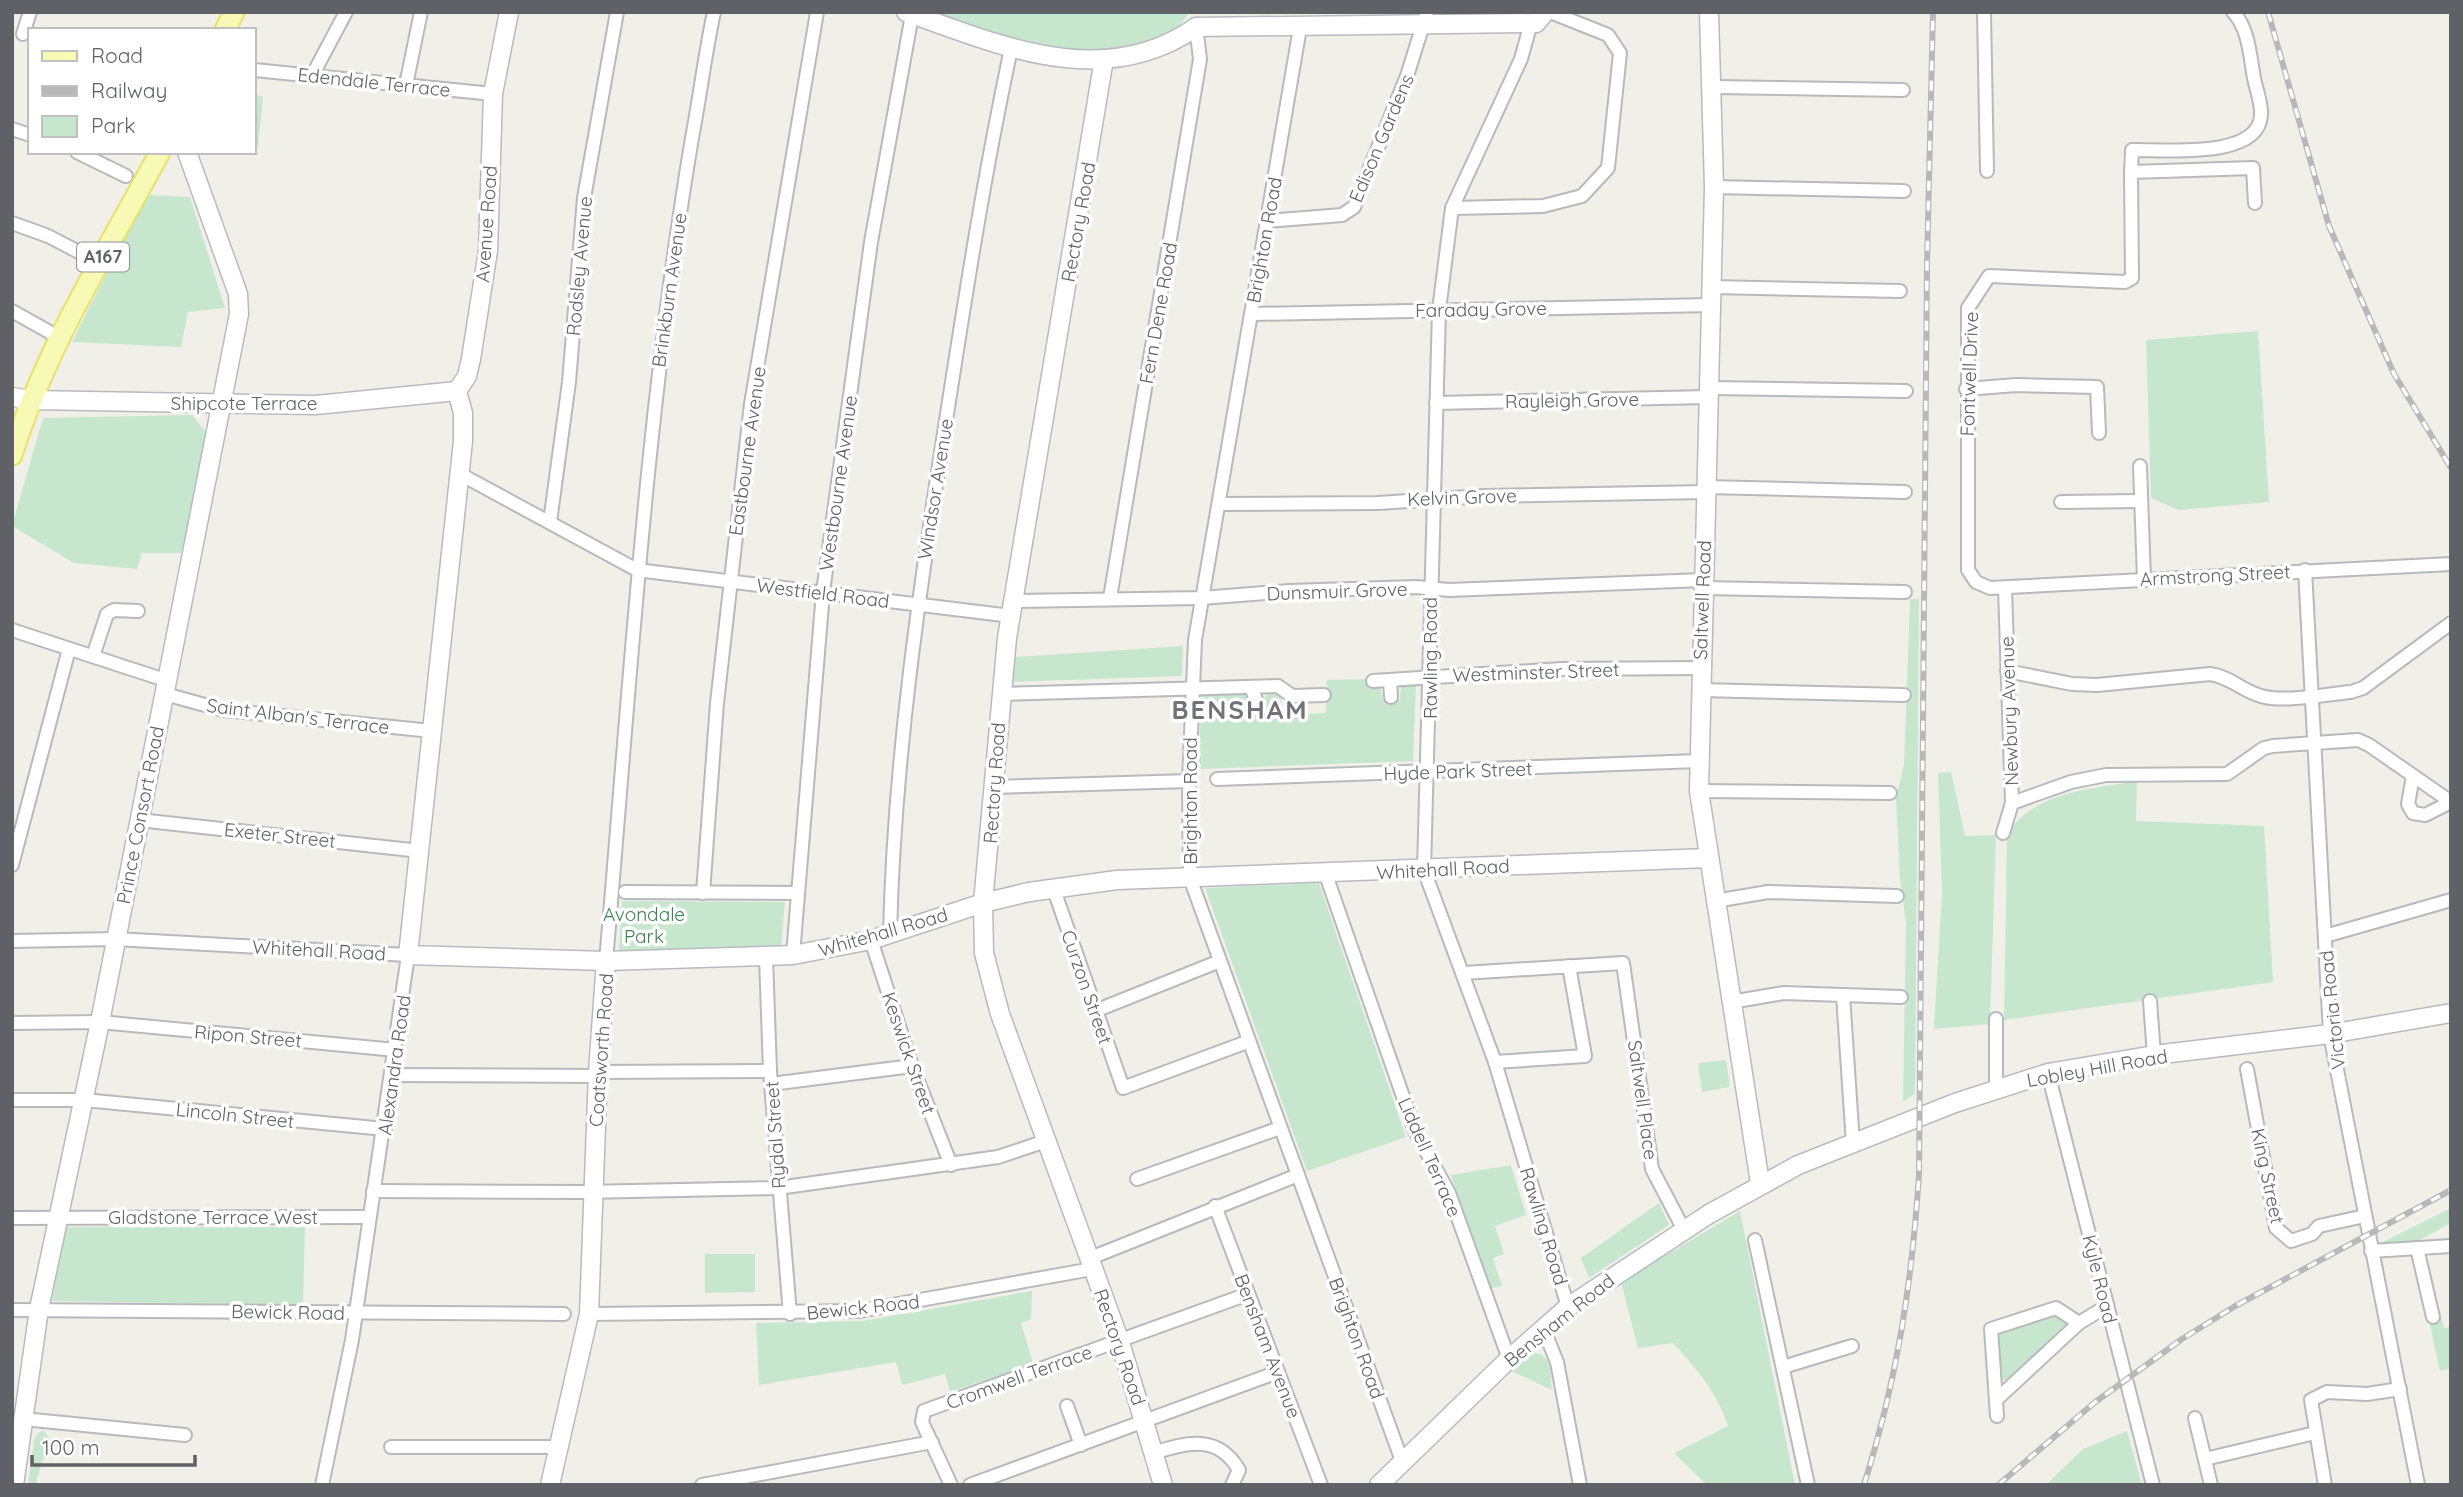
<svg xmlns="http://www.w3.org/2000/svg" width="2463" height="1497" font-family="Quicksand,sans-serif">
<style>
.green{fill:#c7e6ce}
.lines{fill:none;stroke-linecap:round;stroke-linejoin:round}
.street-casing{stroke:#b8b9bd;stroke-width:16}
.secondary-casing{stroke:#b9bac0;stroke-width:21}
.primary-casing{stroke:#e9e169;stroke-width:23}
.street{stroke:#fff;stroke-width:12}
.secondary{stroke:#fff;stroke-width:18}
.primary{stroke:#f6fab4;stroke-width:19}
.rail-casing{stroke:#b8b8b9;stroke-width:6}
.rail{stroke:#fff;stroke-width:3.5;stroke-dasharray:10;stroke-linecap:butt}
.labels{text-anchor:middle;stroke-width:7;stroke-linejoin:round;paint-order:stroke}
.shield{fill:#fff;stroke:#8f9095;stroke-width:2}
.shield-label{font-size:18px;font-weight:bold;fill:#5f6167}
.street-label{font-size:19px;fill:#5f6167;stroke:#fff}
.park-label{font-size:19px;fill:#3b824f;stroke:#fff}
.district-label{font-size:26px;font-weight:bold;letter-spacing:2px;fill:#717379;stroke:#fff}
</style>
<rect width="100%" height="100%" fill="#f0f0e8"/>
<g class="green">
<path d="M929,12H1189C1175,37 1154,45 1127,49C1056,61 995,35 929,12Z"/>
<path d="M254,95L263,96L258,148L254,147Z"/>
<path d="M150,195L190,197L225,308L188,312L181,347L72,342L141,205Z"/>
<path d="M2258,331L2269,502L2179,510L2151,498L2146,340Z"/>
<path d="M192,415L206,432L182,553H142L137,569L74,563L12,526L43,418Z"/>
<path d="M1910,599H1919L1915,1094L1903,1101L1906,924L1900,878L1896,798L1904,765Z"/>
<path d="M1183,646L1182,676L1012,682L1015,657Z"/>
<path d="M1367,679L1368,685H1380L1383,701L1400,700L1401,687L1416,685L1413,761L1199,769L1201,694L1244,692L1255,711L1265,707L1263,700L1272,690L1280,691L1282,715L1326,713L1327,680Z"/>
<path d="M1951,772L1965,836L1996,835L1990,1024L1934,1029L1942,893L1938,773Z"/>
<path d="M2137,781L2136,821L2264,826L2273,982L2004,1020L2007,834C2035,791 2091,789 2137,781Z"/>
<path d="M1319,883L1406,1137L1307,1171L1205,888Z"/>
<path d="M622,901L785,902L781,946L619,950Z"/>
<path d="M1726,1060L1730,1087L1702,1092L1698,1063Z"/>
<path d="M1511,1165L1526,1215L1495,1226L1504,1254L1493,1258L1502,1286L1491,1288L1451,1175Z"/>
<path d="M1659,1203L1669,1225L1589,1278L1581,1258Z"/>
<path d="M2451,1208V1223L2392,1255L2381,1243Z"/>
<path d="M1740,1211L1795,1485H1707L1674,1453L1728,1426C1717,1392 1697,1369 1673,1343L1638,1348L1621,1282Z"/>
<path d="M65,1227H305L303,1305L52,1301Z"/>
<path d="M705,1254H755V1292L705,1293Z"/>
<path d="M1032,1291L1031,1319L1021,1323L1033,1364L950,1392L945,1374L902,1385L896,1362L759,1385L756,1323L863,1321Z"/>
<path d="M2050,1314L2065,1321L2067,1325L2010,1379L2003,1380L1998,1372L1994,1333Z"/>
<path d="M2442,1319L2444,1328L2451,1327V1369L2440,1371L2429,1320Z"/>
<path d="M1531,1353C1553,1352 1550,1373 1552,1390L1511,1371Z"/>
<path d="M44,1431L50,1439L35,1485H28L34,1439L39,1432Z"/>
<path d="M2127,1431L2142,1485H2046L2083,1449Z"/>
</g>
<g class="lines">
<defs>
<g id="street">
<path d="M1984,12L1987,171"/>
<path d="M1531,23L1521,59L1452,208L1439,310L1424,870L1495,1062L1568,1307"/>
<path d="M1300,28L1195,640L1189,781L1190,878L1402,1461"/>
<path d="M23,34L30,12"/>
<path d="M254,70L493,94"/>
<path d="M312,76L346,12"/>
<path d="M406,85L421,12"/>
<path d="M1713,87L1903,90"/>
<path d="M12,129L30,135"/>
<path d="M77,152L126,176"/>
<path d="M2131,172L2132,150C2163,149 2259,160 2261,115C2262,104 2256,89 2254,78C2250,57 2249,28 2233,12"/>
<path d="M1714,187L1904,191"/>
<path d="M2255,203L2253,168L2131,172L2132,278L2125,282L1989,276L1968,308V570L1976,582L1990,588L2451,564"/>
<path d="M1452,208L1543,206L1582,196L1608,168L1620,53L1608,35L1550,12"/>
<path d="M1268,221L1342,215L1354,207L1407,76L1427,12"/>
<path d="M12,223L48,236L100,263"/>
<path d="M1712,287L1900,291"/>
<path d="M12,311L60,338"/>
<path d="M1252,314L1711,305"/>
<path d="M1709,388L1906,391"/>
<path d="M1966,389L2016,385L2097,387L2099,433"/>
<path d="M1436,403L1708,397"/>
<path d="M2140,466L2144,579"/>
<path d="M460,474L637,570L1011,616"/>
<path d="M1706,487L1905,492"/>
<path d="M2061,502L2140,501"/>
<path d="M1219,504L1378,503L1484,496L1706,492"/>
<path d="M550,522L569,382L584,198L617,12"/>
<path d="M2305,570L2330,1034L2418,1485"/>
<path d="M1703,588L1905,592"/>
<path d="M1110,598L1200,59L1196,27"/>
<path d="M1013,601L1202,598L1289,591L1416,587L1449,590L1703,580"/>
<path d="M12,630L168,681"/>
<path d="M93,656L107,614L114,610L138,611"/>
<path d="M2007,671L2072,684L2097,685L2210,674C2231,677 2242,691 2261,696C2284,703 2326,694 2351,692L2363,688L2451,623"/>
<path d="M1373,681L1562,669L1700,668"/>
<path d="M1390,681L1391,697"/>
<path d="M1251,687L1258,705"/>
<path d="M1700,690L1904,695"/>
<path d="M165,694L223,710L432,731"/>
<path d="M1001,694L1278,686L1292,696L1324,695"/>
<path d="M2413,776L2408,804L2413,813L2425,815L2451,802"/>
<path d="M1217,779L1698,761"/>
<path d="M994,787L1189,781"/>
<path d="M1699,791L1890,793"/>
<path d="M2012,803L2071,782L2106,775L2227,774L2264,748L2273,746L2358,740L2369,745L2451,802"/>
<path d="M139,820L420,851"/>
<path d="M2003,833L2012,803L2005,588"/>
<path d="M12,865L69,649"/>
<path d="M1326,875L1415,1131L1449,1193L1509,1359"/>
<path d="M1053,887L1123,1088L1247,1042"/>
<path d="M625,892L798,893"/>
<path d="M703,893L717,703L751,404L817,12"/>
<path d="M1715,901L1768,892L1897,896"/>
<path d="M890,934C894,759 920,586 947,414C966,292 985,170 1011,49"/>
<path d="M2325,936L2451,900"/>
<path d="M871,940L912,1066L951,1165"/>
<path d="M12,941L115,939L408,955L352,1340L322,1485"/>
<path d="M793,955L823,592L871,242L912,15"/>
<path d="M766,957L770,1071L790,1314"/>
<path d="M606,961C630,686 646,411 692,138C700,96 705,54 714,12"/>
<path d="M1464,973L1623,963L1652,1169L1684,1230"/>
<path d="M1843,995L1853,1144"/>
<path d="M2150,1001L2154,1055"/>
<path d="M1731,1002L1784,993L1901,997"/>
<path d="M1095,1011L1220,961"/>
<path d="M1996,1019V1088"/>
<path d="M12,1023L100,1022L396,1050"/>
<path d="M1495,1062L1585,1056L1569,966"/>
<path d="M2247,1069L2276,1228L2291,1241L2312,1234L2319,1226L2365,1216"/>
<path d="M598,1072L770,1071"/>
<path d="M2048,1073L2153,1485"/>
<path d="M392,1075L598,1076"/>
<path d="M771,1084L912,1066"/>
<path d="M12,1100H84L385,1129"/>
<path d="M1137,1179L1280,1128"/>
<path d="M373,1191L584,1192L778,1188L998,1157L1046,1141"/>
<path d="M1215,1206L1321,1485"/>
<path d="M12,1218L369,1217"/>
<path d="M1755,1240L1808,1485"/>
<path d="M2417,1248L2433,1317"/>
<path d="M2371,1251L2451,1246"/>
<path d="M1088,1259L1298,1175"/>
<path d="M12,1310L564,1314"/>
<path d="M589,1314L859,1311L1092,1269"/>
<path d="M1543,1328L1557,1362L1580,1485"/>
<path d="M1783,1367L1852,1346"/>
<path d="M1996,1400L2079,1323L2107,1306"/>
<path d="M1067,1406L1081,1445"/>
<path d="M1997,1416L1991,1329L2056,1308L2079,1323"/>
<path d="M2195,1418L2211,1485"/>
<path d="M23,1419L185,1435"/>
<path d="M391,1447H558"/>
<path d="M1154,1453C1187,1442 1218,1434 1239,1470L1232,1485"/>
<path d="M2205,1459L2315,1433"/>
<path d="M702,1485L932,1442"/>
<path d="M951,1485L922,1422L924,1411L1248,1294"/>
<path d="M970,1485L1278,1372"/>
<path d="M2325,1485L2311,1400L2327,1392L2367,1394L2400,1389"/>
</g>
<g id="secondary">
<path d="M509,12L493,94L488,251L471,359L467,376L457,391L463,413V441L408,955L606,961L793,955L871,940L983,903L1029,892L1117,880L1709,858"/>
<path d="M906,12C999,45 1104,92 1196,27"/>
<path d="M1709,12L1714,187L1699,791L1760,1183"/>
<path d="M1196,27L1536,23L1545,12"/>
<path d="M1104,59L1007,638L983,903L984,953L1000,1014L1119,1339L1163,1485"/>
<path d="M12,397L31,400L316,405L457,391"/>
<path d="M14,1485L39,1309L100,1022L239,314L238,294L187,152"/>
<path d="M550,1485L589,1314L598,1072L606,961"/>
<path d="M1379,1485L1509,1359L1568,1307L1709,1214L1798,1165L1955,1103L2048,1073L2154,1055L2330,1034L2451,1013"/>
</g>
<g id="primary">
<path d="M225,30L234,12"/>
<path d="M12,455C46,347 107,251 160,152"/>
</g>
</defs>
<use href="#street" class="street-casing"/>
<use href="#secondary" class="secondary-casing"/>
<use href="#primary" class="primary-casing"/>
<use href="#street" class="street"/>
<use href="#secondary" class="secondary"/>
<use href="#primary" class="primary"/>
<defs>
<g id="rail">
<path d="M2268,12L2329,226L2394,374L2451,468"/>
<path d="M1864,1485C1897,1380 1912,1284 1919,1174L1927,264L1933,12"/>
<path d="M1998,1485L2094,1403L2182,1339L2237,1305L2451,1190"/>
</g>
</defs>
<use href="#rail" class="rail-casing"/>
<use href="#rail" class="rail"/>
</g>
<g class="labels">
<rect class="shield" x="77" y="242.5" width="52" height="29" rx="5"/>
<g class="shield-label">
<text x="103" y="263">A167</text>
</g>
<g class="street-label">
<text transform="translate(374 82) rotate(6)" y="7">Edendale Terrace</text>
<text transform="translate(1381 138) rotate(-67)" y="7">Edison Gardens</text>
<text transform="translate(1078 222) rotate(-80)" y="7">Rectory Road</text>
<text transform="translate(486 224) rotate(-86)" y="7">Avenue Road</text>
<text transform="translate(1264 240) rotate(-80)" y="7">Brighton Road</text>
<text transform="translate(579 266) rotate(-85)" y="7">Rodsley Avenue</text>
<text transform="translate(669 290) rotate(-82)" y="7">Brinkburn Avenue</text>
<text transform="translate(1481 309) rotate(-1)" y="7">Faraday Grove</text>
<text transform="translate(1158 313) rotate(-80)" y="7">Fern Dene Road</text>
<text transform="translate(1969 374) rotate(-88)" y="7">Fontwell Drive</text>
<text transform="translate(1572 400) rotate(-1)" y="7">Rayleigh Grove</text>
<text x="244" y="410">Shipcote Terrace</text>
<text transform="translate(747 451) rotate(-82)" y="7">Eastbourne Avenue</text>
<text transform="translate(838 483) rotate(-82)" y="7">Westbourne Avenue</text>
<text transform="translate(935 489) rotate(-81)" y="7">Windsor Avenue</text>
<text transform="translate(1462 497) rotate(-2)" y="7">Kelvin Grove</text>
<text transform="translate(2215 575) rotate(-3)" y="7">Armstrong Street</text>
<text transform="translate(1337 591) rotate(-2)" y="7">Dunsmuir Grove</text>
<text transform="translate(823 593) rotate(7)" y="7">Westfield Road</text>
<text transform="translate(1702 600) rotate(-88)" y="7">Saltwell Road</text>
<text transform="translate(1430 658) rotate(-90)" y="7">Rawling Road</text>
<text transform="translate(1536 672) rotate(-2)" y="7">Westminster Street</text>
<text transform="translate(2009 711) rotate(-92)" y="7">Newbury Avenue</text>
<text transform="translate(298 716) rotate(7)" y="7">Saint Alban's Terrace</text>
<text transform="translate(1458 771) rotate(-2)" y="7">Hyde Park Street</text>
<text transform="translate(994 783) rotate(-86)" y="7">Rectory Road</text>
<text transform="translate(1190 801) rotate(-90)" y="7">Brighton Road</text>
<text transform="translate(140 815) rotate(-79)" y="7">Prince Consort Road</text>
<text transform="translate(280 835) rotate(6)" y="7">Exeter Street</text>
<text transform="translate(1443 869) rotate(-3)" y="7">Whitehall Road</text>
<text transform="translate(883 932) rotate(-16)" y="7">Whitehall Road</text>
<text transform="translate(319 950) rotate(3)" y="7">Whitehall Road</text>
<text transform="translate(1087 987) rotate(71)" y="7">Curzon Street</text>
<text transform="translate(2332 1010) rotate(-96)" y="7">Victoria Road</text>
<text transform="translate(248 1036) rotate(5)" y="7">Ripon Street</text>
<text transform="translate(601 1050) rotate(-86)" y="7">Coatsworth Road</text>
<text transform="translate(909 1053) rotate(71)" y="7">Keswick Street</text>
<text transform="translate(394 1065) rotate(-82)" y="7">Alexandra Road</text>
<text transform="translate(2097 1068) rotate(-10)" y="7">Lobley Hill Road</text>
<text transform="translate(1643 1100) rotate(82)" y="7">Saltwell Place</text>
<text transform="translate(235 1115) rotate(6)" y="7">Lincoln Street</text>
<text transform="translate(775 1135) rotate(-94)" y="7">Rydal Street</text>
<text transform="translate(1430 1157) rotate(66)" y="7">Liddell Terrace</text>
<text transform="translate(2268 1176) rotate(78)" y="7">King Street</text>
<text x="213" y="1224">Gladstone Terrace West</text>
<text transform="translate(1544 1226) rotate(73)" y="7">Rawling Road</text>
<text transform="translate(2100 1279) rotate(76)" y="7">Kyle Road</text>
<text transform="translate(863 1307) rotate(-6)" y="7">Bewick Road</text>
<text transform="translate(288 1312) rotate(1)" y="7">Bewick Road</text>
<text transform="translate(1559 1320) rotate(-39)" y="7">Bensham Road</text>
<text transform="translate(1357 1338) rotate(70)" y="7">Brighton Road</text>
<text transform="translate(1268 1346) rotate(69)" y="7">Bensham Avenue</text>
<text transform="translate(1120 1347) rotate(71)" y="7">Rectory Road</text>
<text transform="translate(1019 1377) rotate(-20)" y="7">Cromwell Terrace</text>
</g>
<g class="park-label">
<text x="644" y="921">Avondale<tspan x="644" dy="22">Park</tspan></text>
</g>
<g class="district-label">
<text x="1240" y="719">BENSHAM</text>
</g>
</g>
<rect width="2463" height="1497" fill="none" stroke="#5f6167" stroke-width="28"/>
<rect x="28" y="28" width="228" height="126" fill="#ffffff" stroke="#bfc0c2" stroke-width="2"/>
<rect x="42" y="51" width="35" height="10" fill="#f6fab4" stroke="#bfc0c2" stroke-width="2"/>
<text x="91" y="63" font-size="21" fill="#5f6167">Road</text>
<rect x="42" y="86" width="35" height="10" fill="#b8b8b9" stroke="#bfc0c2" stroke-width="2"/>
<text x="91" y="98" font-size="21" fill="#5f6167">Railway</text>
<rect x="42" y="116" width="35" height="21" fill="#c7e6ce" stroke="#bfc0c2" stroke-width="2"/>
<text x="91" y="133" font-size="21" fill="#5f6167">Park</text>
<path d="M32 1455v10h163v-10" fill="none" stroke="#5f6167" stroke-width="3.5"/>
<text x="42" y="1455" font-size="21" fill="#5f6167" stroke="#ffffff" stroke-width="5" paint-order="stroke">100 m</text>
</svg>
